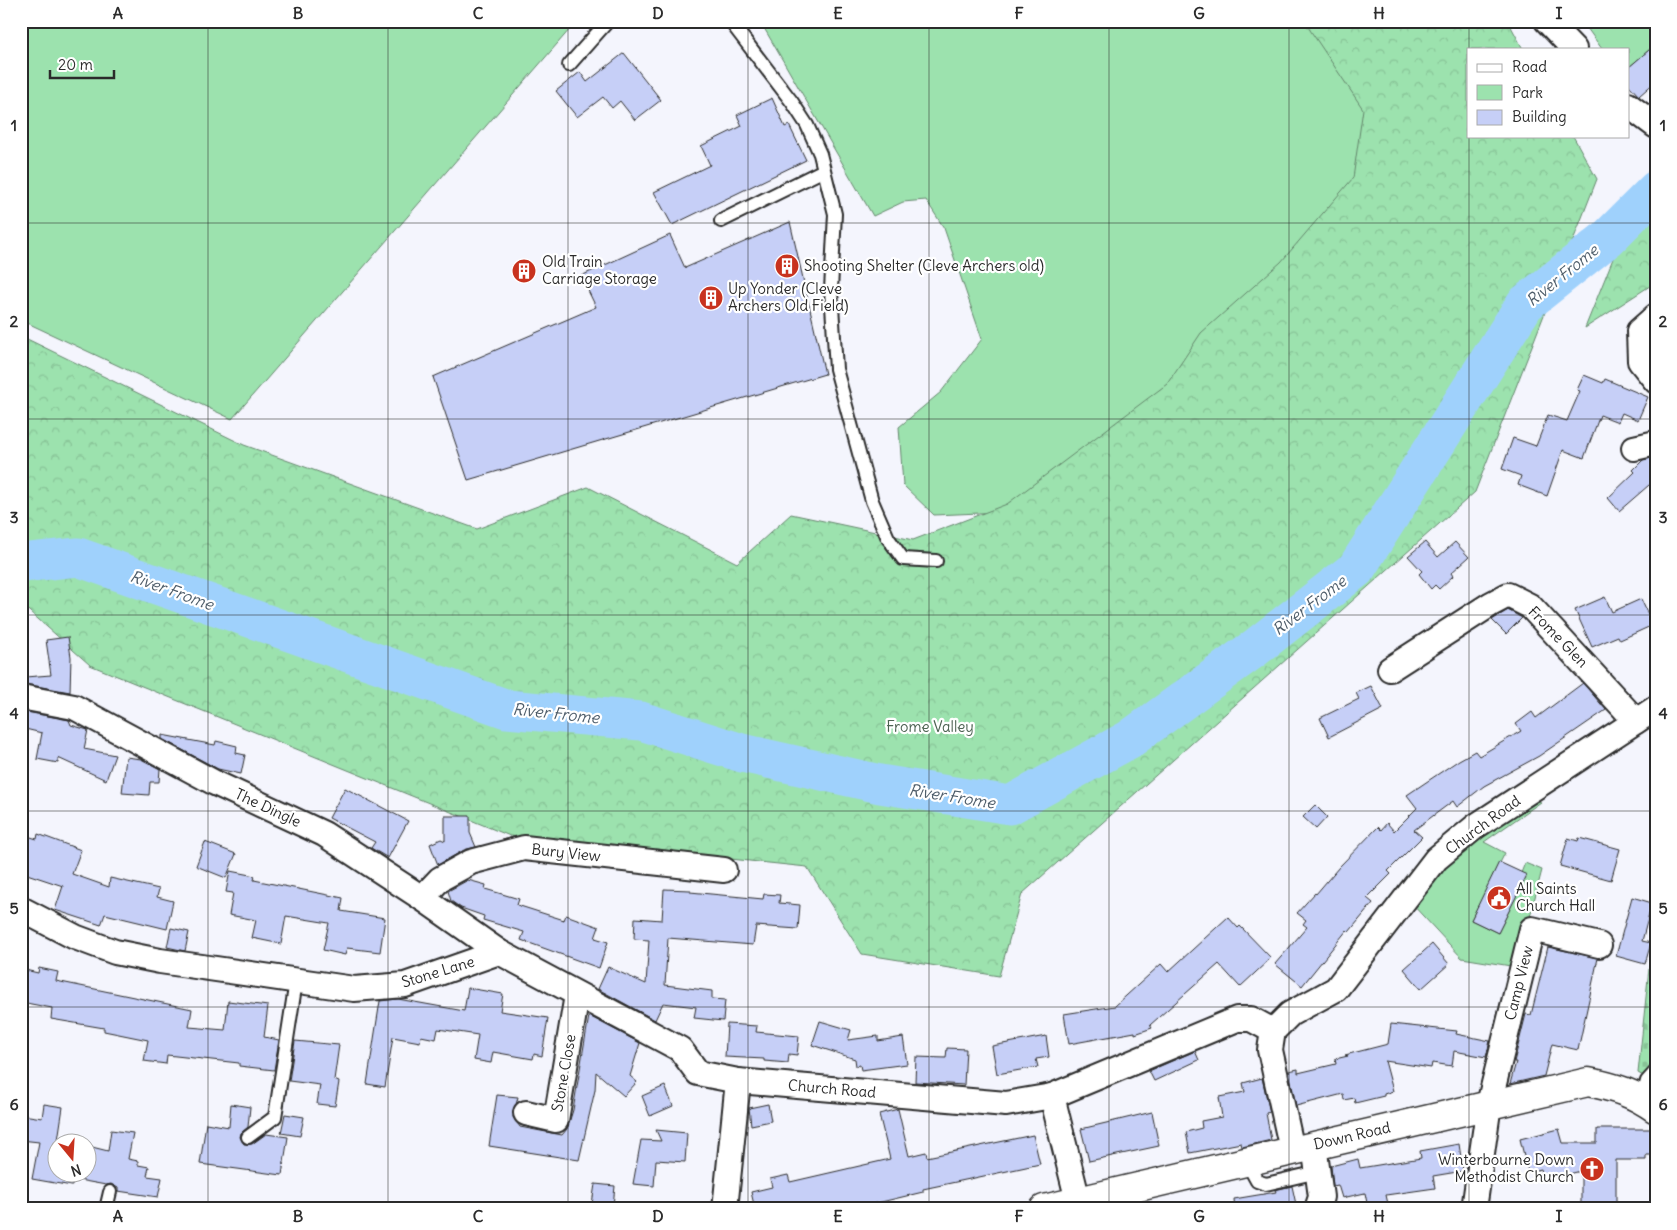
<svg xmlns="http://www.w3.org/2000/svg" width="1677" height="1230" font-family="Delius,sans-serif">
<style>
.green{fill:#9ce2ae;stroke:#64866c}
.forest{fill:url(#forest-crowns);stroke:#64866c}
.cemetery{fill:url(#cemetery-stones);stroke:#64866c}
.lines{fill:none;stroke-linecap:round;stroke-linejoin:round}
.river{stroke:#9fd1fc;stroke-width:39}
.building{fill:#c6cff7;stroke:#2b2b2b}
.service-casing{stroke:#2b2b2b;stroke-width:16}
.minor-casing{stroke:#2b2b2b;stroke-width:28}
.tertiary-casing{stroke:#2b2b2b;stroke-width:31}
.service{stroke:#fff;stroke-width:12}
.minor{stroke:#fff;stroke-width:24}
.tertiary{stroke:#fff;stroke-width:28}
.grid{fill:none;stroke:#2b2b2b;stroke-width:1;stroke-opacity:0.55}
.labels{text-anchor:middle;stroke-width:4.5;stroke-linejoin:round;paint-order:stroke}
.poi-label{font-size:15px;fill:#2b2b2b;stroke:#fff;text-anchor:start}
.street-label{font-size:15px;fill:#2b2b2b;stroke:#fff}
.park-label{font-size:15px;fill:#4d6252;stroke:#fff}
.water-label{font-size:16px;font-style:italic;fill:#4e5d6a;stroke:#fff}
.neatline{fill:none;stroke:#2b2b2b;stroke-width:2}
.grid-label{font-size:16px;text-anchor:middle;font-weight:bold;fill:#2b2b2b}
</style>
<defs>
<pattern id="forest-crowns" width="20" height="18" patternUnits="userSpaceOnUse" patternTransform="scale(1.25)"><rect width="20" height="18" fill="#9ce2ae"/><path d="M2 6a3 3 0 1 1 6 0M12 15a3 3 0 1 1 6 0" fill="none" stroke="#87c296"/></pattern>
<pattern id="cemetery-stones" width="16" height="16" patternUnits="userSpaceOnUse" patternTransform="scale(1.25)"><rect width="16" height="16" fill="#9ce2ae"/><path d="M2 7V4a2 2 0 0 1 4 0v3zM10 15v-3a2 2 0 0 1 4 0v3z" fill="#87c296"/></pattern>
</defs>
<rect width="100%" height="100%" fill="#f4f5fd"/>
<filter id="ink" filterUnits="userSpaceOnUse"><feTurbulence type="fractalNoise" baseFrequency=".02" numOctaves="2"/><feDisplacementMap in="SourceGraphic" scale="10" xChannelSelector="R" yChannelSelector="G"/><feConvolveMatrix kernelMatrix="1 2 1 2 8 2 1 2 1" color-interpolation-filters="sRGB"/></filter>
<g filter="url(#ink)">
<g class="green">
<path d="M21,21H577L232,419L21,320Z"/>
<path d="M760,21H1321L1391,130L1261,327L1003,512L934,515L903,485L899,427L941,392L982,339L944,228L926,200L903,202L873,216Z"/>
<path d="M1582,21H1650L1656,28V44L1628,68V49H1602Z"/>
<path d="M1530,799L1541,802L1484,842L1505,853L1471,920L1498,933L1526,876L1521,873L1525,863L1542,870L1517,967L1462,958L1411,903L1445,855Z"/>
</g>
<g class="forest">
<path d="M1304,21H1508L1523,49H1468V136H1573L1597,179L1475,492L1022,894L999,976L862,954L807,867L510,836L90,665L21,604V336L244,445L477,529L588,487L737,563L791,514L913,540L1007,504L1167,384L1201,333L1281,262L1353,178L1363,109Z"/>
<path d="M1656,152V282L1585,328Z"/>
</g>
<path class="cemetery" d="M1656,938V1083L1638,1073L1652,940Z"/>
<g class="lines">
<path class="river" d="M21,563L78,557L507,709L641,721L742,753L880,784L1010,805L1130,739L1255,648L1356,569L1525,304L1608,238L1656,190"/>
</g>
<g class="building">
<path d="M1656,44V81L1639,96L1628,84V68Z"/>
<path d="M624,53L661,100L635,120L620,101L612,108L603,97L577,117L556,91L580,72L587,82Z"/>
<path d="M772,98L785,127L789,125L806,160L672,225L654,192L710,165L701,146L742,126L737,115Z"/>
<path d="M790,222L825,374L468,480L433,377L596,307L581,276L670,235L685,268Z"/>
<path d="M1584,375L1603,383L1605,379L1648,397L1638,420L1622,413L1618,422L1600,415L1584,458L1563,450L1547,496L1518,485L1521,476L1502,469L1513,438L1536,446L1548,415L1567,421L1580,391L1577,390Z"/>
<path d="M1656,457V479L1619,511L1608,498L1635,472L1633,470L1643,460Z"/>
<path d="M1425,542L1438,557L1455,542L1469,557L1451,573L1453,576L1439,589L1435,585L1431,589L1419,574L1422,571L1408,556Z"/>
<path d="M1605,597L1612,612L1641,599L1653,625L1620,640L1618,636L1592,647L1575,610Z"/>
<path d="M1508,610L1522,618L1506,634L1492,620Z"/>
<path d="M68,637L71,657L70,692L25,684V677L51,675L46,640Z"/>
<path d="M1583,683L1606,710L1539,756L1484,786L1457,807L1453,801L1414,830L1422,837L1388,871L1391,874L1367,898L1373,903L1349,932L1347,930L1302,986L1275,964L1307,927L1303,924L1306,920L1297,913L1315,893L1316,894L1339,867L1378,827L1381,830L1387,823L1394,831L1417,808L1407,795L1459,760L1475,751L1479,756L1521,731L1516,724L1532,712L1536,718Z"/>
<path d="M1371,686L1383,709L1329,737L1320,718L1359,699L1356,693Z"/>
<path d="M21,711L69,720L71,725L88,730L84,749L115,755L106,780L58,758V763L37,759L42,733L21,728Z"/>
<path d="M162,735L215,745L216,741L237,746L236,753L245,755L241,774L218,769L162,739Z"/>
<path d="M126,757L141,759L160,769L159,782H150L149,795L122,793Z"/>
<path d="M345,788L408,821L388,858L371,848L375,842L329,818Z"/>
<path d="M1315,805L1327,817L1316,829L1303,817Z"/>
<path d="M445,816H470V833L476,847L464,850L438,865L430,844L441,839L445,841Z"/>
<path d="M21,834L37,839L38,834L81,850L72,874L109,887L110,878L159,889L157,897L173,901L167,929L105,914L101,925L55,910L63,886L21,872Z"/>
<path d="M1568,838L1578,841L1579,838L1620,849L1611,880L1560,866Z"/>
<path d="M205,842L236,854L226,878L196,866Z"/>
<path d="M1499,862L1527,875L1498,933L1471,920Z"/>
<path d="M230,871L255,876L254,880L343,898L341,911L385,918L380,952L347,948L345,955L323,950L329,923L286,916L281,944L252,938L256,920L229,915L233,893L226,892Z"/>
<path d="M468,880L486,885L485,889L519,899L517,905L564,920L566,915L599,927L595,938L608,942L599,968L521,940L524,932L483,920L484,916L461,908L451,901L448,891Z"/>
<path d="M664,889L690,890V892L763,899L764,894L780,895L779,903L800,905L798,929L756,926L753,945L668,938L665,985L712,991V999L725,1000L723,1021L694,1018L696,1007L663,1003L655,1020L598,989L608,967L646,984L649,940L634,939L635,918L662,920Z"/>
<path d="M1632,897L1652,903L1642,941L1651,943L1645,964L1616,956Z"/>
<path d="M1228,917L1238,928L1240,926L1271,958L1240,987L1219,964L1150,1025L1152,1028L1135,1034V1032L1069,1044L1064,1014L1115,1006L1161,964L1168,972Z"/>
<path d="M171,928L189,932L185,951L167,947Z"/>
<path d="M1432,944L1449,964L1421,989L1404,969Z"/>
<path d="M1548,947L1598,958L1578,1050L1552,1044L1544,1076L1510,1084L1516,1062H1514L1526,1014L1531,1015Z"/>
<path d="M39,968L58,972L56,981L192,1009L189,1027L225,1030L228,1001L268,1006L264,1037L279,1040L274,1070L239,1066V1063L167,1055L166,1064L144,1061L148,1040L104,1031V1028L51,1019L52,1008L21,1002V969L38,973Z"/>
<path d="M468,988L503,994L500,1011L548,1018L542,1056L534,1054L533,1059L493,1052L491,1063L474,1060L478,1035L438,1029L436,1039L421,1036L420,1042L393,1037L385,1087L367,1084L380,1001L398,999L464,1011Z"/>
<path d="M589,1016L640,1043L630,1076L637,1082L624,1096L596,1072L595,1090L579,1160L489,1146L497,1095L518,1097L513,1117L520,1127L562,1135L567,1129L573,1110Z"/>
<path d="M820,1021L851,1030L848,1040L878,1036V1041L903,1037L907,1064L861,1070L860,1065L856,1066L855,1059L812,1045Z"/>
<path d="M727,1024L757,1026L756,1032L799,1036L797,1055L789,1054L788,1063L764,1061V1059L725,1057Z"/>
<path d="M1391,1024L1457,1031L1456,1034L1490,1041L1486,1057L1454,1051L1452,1066L1432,1063L1431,1068L1385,1061L1393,1091L1384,1094V1096L1355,1103L1354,1098L1344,1100L1343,1094L1296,1106L1289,1071L1298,1069V1073L1336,1064L1335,1059L1348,1056L1345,1055L1388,1044Z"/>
<path d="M1046,1036L1049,1057L1036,1059L1038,1067L997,1074L992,1046Z"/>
<path d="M295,1041L339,1045L334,1080L339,1082L335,1106L317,1104L320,1085L289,1081Z"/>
<path d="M947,1048L966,1049L964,1085L915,1082L916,1057L946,1058Z"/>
<path d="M1195,1051L1199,1060L1154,1081L1149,1071Z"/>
<path d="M1262,1078L1270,1112L1266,1113L1271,1140L1242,1147L1241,1143L1190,1153L1186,1132L1202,1128L1201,1121L1222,1117L1219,1097L1245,1092L1243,1083Z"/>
<path d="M665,1086L673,1106L650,1116L642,1096Z"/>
<path d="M44,1104L63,1107L58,1140L69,1142H58V1172H88V1146L108,1151L111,1130L133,1133L128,1159L138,1161V1165L149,1167L147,1176L162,1178L158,1197L118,1191V1188L111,1184L106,1185L73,1179L72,1186L32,1179L39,1142L21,1140L23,1115L42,1118Z"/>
<path d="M231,1104L250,1107L248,1127L241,1133L240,1137L244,1144H252L266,1134L288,1137L282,1175L200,1164L206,1123L229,1127Z"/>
<path d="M768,1104L771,1121L751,1125L749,1108Z"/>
<path d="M898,1109L909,1156L926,1152L927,1157L1033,1135L1040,1164L923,1189V1192L852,1209H755L751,1192L772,1187L770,1179L788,1175L790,1182L890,1159L879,1114Z"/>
<path d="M1152,1112L1159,1146L1089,1161L1081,1129Z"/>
<path d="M285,1114L304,1117L300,1136L281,1133Z"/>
<path d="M1559,1129L1563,1143H1597V1129H1656V1155H1646V1160H1616V1209H1581V1171L1544,1180L1541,1169L1528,1172L1520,1139Z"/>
<path d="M656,1130L687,1133L685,1162L656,1160L654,1186L633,1184L641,1140L661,1141Z"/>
<path d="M1459,1144L1463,1171L1433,1176L1435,1188L1386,1195L1388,1204L1368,1208L1365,1193L1342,1198L1338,1185L1333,1186L1331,1166L1358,1159L1360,1168L1421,1158L1420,1151Z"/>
<path d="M595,1184L615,1186L613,1206L592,1204Z"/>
<path d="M1292,1186L1297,1209H1235L1234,1199L1276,1192L1275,1190Z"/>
</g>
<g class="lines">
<defs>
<g id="service">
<path d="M730,21L792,102L807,125L820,154L835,214L831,290L836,369L872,501L888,538L903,559L936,561"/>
<path d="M569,65L608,21"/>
<path d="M721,221L822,171"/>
<path d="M1642,1099L1647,1081L1656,1071"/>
<path d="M248,1137L275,1117L296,981"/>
<path d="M1246,1161L1257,1181L1266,1184L1318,1172"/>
<path d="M106,1209L110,1192"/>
</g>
<g id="minor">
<path d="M1547,21L1574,49"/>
<path d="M1628,105L1656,126"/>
<path d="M1656,316L1639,331L1640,361L1656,381"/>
<path d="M1634,448L1656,443"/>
<path d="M1390,669L1491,604L1508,595L1530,606L1636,721"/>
<path d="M21,697L74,707L215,783L324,834L422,898L499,952L680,1049L698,1073L738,1081L1006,1104L1052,1096L1237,1019H1251L1273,1031"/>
<path d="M422,898L440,879L471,862L524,848L724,870"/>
<path d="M21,909L75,937L115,952L160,961L354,989L405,985L499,952"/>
<path d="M1052,1096L1078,1201"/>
<path d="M526,1113L556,1120L577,995"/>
<path d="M1314,1145L1321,1197L1317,1209"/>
<path d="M1292,1150L1270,1050L1273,1031L1290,1014L1336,989L1436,859L1476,826L1656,708"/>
<path d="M725,1209L738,1081"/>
<path d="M1474,1209L1489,1104L1532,929L1599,945"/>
</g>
<path id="tertiary" d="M1044,1209L1588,1082C1614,1087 1634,1093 1656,1109"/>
</defs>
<use href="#service" class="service-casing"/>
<use href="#minor" class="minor-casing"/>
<use href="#tertiary" class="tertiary-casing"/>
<use href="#service" class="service"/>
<use href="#minor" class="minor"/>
<use href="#tertiary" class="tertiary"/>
</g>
</g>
<path class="grid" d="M208,21V1209M388,21V1209M568,21V1209M748,21V1209M929,21V1209M1109,21V1209M1289,21V1209M1469,21V49M1469,136V1209M21,223H1656M21,419H1656M21,615H1656M21,811H1656M21,1007H1656"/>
<defs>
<symbol id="building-disc" viewBox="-11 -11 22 22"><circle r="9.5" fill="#c8321e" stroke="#fff"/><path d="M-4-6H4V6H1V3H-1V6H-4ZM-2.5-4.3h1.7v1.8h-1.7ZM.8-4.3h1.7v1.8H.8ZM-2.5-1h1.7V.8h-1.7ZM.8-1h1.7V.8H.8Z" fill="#fff"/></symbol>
<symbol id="civic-disc" viewBox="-11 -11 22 22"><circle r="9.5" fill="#c8321e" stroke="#fff"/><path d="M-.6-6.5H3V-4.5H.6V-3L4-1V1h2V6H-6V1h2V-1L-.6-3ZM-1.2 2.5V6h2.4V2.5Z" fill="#fff"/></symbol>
<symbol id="church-disc" viewBox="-11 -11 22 22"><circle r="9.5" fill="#c8321e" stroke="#fff"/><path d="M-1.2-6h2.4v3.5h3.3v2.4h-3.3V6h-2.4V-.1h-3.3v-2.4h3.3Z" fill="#fff"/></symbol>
</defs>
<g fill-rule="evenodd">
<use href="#building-disc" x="773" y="252" width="28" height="28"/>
<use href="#building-disc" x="510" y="257" width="28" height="28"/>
<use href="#building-disc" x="697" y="284" width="28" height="28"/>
<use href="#civic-disc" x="1485" y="884" width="28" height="28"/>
<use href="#church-disc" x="1578" y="1155" width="28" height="28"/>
</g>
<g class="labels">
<g class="poi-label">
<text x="542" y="267">Old Train<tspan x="542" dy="17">Carriage Storage</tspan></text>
<text x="804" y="271">Shooting Shelter (Cleve Archers old)</text>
<text x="728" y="294">Up Yonder (Cleve<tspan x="728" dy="17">Archers Old Field)</tspan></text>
<text x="1516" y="894">All Saints<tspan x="1516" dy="17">Church Hall</tspan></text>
<text x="1574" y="1165" text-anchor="end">Winterbourne Down<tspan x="1574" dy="17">Methodist Church</tspan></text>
</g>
<g class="street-label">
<text transform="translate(1558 637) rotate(46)" y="5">Frome Glen</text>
<text transform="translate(268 808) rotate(25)" y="5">The Dingle</text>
<text transform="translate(1483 825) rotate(-36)" y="5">Church Road</text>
<text transform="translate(566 853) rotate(6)" y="5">Bury View</text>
<text transform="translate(438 972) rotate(-17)" y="5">Stone Lane</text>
<text transform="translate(1519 983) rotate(-76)" y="5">Camp View</text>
<text transform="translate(564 1073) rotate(-80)" y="5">Stone Close</text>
<text transform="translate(832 1089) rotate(5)" y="5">Church Road</text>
<text transform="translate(1352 1136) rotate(-13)" y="5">Down Road</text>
</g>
<g class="park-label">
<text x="930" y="732">Frome Valley</text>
</g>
<g class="water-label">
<text transform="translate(1562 275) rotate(-39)" y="6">River Frome</text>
<text transform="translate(172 590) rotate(20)" y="6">River Frome</text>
<text transform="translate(1309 605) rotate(-37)" y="6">River Frome</text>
<text transform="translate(556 713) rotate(6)" y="6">River Frome</text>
<text transform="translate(952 796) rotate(9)" y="6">River Frome</text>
</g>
</g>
<rect width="1677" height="1230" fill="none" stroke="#fff" stroke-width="55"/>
<rect x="1467" y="48" width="162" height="90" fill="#ffffff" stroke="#aaaaaa"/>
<rect x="1477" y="64" width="25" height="8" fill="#ffffff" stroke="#aaaaaa"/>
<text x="1512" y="72" font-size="15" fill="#2b2b2b">Road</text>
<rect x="1477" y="85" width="25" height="15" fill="#9ce2ae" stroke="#aaaaaa"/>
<text x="1512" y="98" font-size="15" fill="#2b2b2b">Park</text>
<rect x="1477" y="110" width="25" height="15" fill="#c6cff7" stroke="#aaaaaa"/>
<text x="1512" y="122" font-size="15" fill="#2b2b2b">Building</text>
<g transform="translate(72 1158) rotate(162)"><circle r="24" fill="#ffffff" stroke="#aaaaaa"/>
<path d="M0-4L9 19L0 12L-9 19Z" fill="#c8321e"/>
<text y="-8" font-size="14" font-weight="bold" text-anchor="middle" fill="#2b2b2b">N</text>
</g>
<path d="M50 70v8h64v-8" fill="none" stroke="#2b2b2b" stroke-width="2.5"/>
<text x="58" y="70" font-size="15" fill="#2b2b2b" stroke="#ffffff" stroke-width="4" paint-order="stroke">20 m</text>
<rect x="28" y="28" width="1622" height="1174" class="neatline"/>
<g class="grid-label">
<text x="118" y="19">A</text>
<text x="298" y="19">B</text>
<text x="478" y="19">C</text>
<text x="658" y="19">D</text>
<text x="838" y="19">E</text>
<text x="1019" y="19">F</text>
<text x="1199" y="19">G</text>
<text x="1379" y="19">H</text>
<text x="1559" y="19">I</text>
<text x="14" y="131">1</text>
<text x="1663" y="131">1</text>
<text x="14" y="327">2</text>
<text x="1663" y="327">2</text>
<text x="14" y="523">3</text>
<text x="1663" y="523">3</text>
<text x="14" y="719">4</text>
<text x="1663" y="719">4</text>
<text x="14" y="914">5</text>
<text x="1663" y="914">5</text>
<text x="14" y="1110">6</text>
<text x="1663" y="1110">6</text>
<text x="118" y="1222">A</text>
<text x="298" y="1222">B</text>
<text x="478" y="1222">C</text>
<text x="658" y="1222">D</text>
<text x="838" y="1222">E</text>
<text x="1019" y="1222">F</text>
<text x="1199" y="1222">G</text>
<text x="1379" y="1222">H</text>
<text x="1559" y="1222">I</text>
</g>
</svg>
